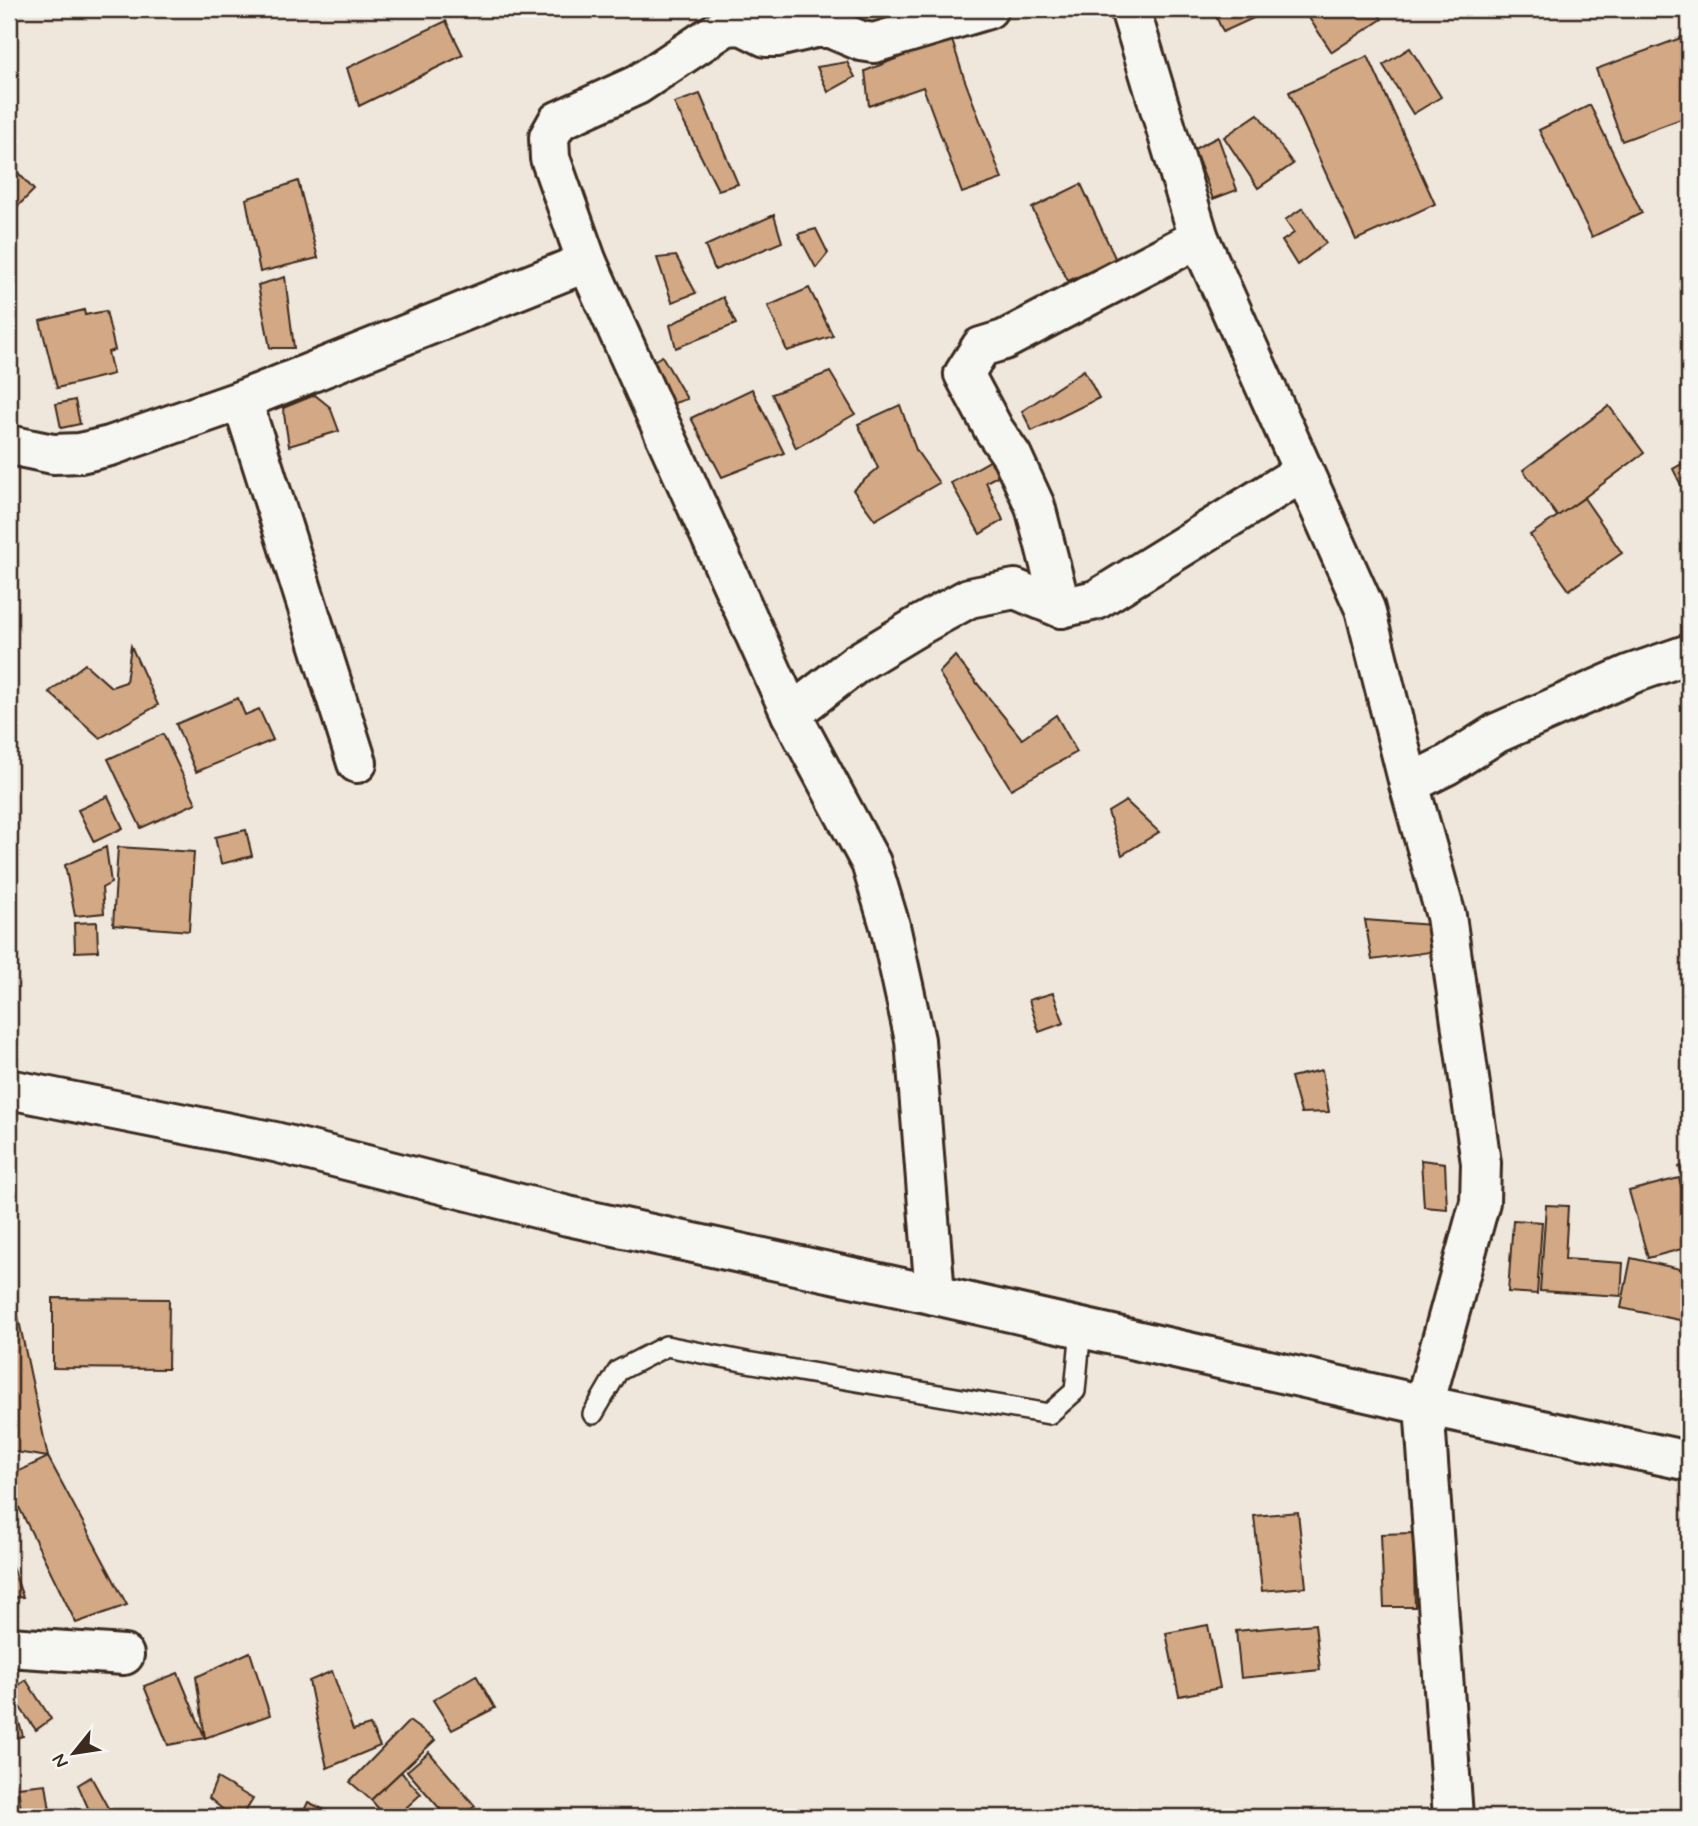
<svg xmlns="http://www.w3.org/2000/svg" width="1698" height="1826" font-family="Mynerve,sans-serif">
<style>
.building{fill:#d3a884;stroke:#3b2a1e;stroke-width:2}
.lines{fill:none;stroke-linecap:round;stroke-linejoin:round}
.service-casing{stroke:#3b2a1e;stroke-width:24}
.minor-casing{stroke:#3b2a1e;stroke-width:44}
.primary-casing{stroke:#3b2a1e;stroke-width:44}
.service{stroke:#f6f6f2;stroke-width:19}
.minor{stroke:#f6f6f2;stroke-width:38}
.primary{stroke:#f6f6f2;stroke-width:38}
</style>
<rect width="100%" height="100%" fill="#efe6dc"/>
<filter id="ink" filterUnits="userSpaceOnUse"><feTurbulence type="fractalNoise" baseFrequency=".0143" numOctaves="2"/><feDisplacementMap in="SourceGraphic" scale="14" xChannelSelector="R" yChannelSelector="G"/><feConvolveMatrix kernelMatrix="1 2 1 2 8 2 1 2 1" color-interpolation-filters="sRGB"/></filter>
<g filter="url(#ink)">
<g class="building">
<path d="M768,9H817L773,23Z"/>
<path d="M1220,9H1273L1223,32L1214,12Z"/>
<path d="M1303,9H1375L1382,19L1332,52Z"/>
<path d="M446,21L463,55L359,106L347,68Z"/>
<path d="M1689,35V116L1622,141L1596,69Z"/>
<path d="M951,37L964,78L1002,179L962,193L923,87L869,106L865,71Z"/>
<path d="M1410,48L1441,97L1413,114L1383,65Z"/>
<path d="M1368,56L1435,204L1356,240L1289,92Z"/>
<path d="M847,62L855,77L828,92L817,67Z"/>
<path d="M700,94L738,184L718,190L674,103Z"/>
<path d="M1590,105L1642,213L1592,237L1539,130Z"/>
<path d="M1258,114L1293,164L1258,188L1224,137Z"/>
<path d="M1218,137L1237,190L1213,199L1194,149Z"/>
<path d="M11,165L34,190L9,215V168Z"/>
<path d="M298,181L318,258L260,272L246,199Z"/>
<path d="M1081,184L1116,260L1068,281L1032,208Z"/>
<path d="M1303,208L1326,243L1297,265L1282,241L1294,233L1285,220Z"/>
<path d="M774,215L782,242L715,270L705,246Z"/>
<path d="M816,229L828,253L816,268L798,234Z"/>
<path d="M676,256L696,293L672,302L657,258Z"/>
<path d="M285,277L294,348H270L258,285Z"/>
<path d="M809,288L833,336L787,351L768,306Z"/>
<path d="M723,297L736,324L676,348L670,325Z"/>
<path d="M84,310L85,315L106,311L115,350L108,352L113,374L57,388L40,321Z"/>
<path d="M662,356L687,399L671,404L648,364Z"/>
<path d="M1084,370L1099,398L1032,431L1022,411Z"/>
<path d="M830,372L855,414L796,448L772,394Z"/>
<path d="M752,389L784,453L722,477L691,418Z"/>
<path d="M315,395L330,407L339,431L289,446L283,408Z"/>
<path d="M75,400L80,424L61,428L56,404Z"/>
<path d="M900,405L916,450L939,483L875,520L853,490L878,468L858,424Z"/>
<path d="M1609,406L1644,453L1558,517L1523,470Z"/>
<path d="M1004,453L1012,468L986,482L1003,520L980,534L951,483Z"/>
<path d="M1689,460V501L1673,469Z"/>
<path d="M1584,498L1622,553L1569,590L1530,535Z"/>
<path d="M131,646L158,705L100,738L49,692L85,664L111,687L126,682Z"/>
<path d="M955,656L1022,739L1056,715L1077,752L1011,789L939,673Z"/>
<path d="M238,698L245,715L259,709L273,740L196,772L176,724Z"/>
<path d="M163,734L196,803L141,828L108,759Z"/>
<path d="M108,796L123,828L94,842L78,810Z"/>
<path d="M1126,801L1159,832L1122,855L1108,812Z"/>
<path d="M246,830L252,856L221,864L215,837Z"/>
<path d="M106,847L111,883L102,888L104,913L75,916L65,865Z"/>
<path d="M118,847L194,852L189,931L113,925Z"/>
<path d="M1365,920L1432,925L1437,951L1372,960Z"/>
<path d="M97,922L98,951L75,952L74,923Z"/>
<path d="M1053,993L1064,1023L1039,1032L1029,1000Z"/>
<path d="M1322,1070L1329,1112L1301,1113L1291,1077Z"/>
<path d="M1421,1160L1445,1163L1447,1209L1424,1207Z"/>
<path d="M1689,1163V1185L1687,1186L1679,1167Z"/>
<path d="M1679,1178L1683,1193L1689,1191V1247L1648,1258L1629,1191Z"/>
<path d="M1546,1205L1568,1206L1565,1259L1623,1263L1621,1296L1540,1291Z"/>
<path d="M1513,1220L1542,1222L1537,1294L1508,1292Z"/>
<path d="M1631,1258L1689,1271V1322L1621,1308Z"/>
<path d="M14,1297L48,1457L9,1451V1300Z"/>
<path d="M53,1298L169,1299L168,1369L53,1368Z"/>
<path d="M48,1457L127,1605L76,1623L9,1487V1476Z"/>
<path d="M1298,1512L1306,1587L1262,1591L1254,1516Z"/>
<path d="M1413,1533L1415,1607H1384L1381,1534Z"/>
<path d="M9,1559L23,1597L9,1598Z"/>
<path d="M1315,1624L1320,1670L1241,1678L1236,1631Z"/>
<path d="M1208,1625L1220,1688L1179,1696L1166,1633Z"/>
<path d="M250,1652L270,1715L205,1738L196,1677Z"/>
<path d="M332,1671L353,1730L370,1725L380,1746L327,1768L309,1681Z"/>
<path d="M178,1673L205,1738L168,1745L144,1686Z"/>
<path d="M476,1675L495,1708L452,1730L433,1700Z"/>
<path d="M26,1680L51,1719L36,1730L9,1692Z"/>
<path d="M9,1711L16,1712L23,1736L9,1740Z"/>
<path d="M409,1721L435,1740L371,1800L350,1782Z"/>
<path d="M429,1752L475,1806L462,1817H447L407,1771Z"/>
<path d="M401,1772L421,1794L396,1817H386L371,1800Z"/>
<path d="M91,1777L113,1817H92L78,1785Z"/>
<path d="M217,1778L253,1799L242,1817H232L209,1798Z"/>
<path d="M46,1784L51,1817H22L18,1787Z"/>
<path d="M308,1802L339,1817H301Z"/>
</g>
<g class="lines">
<defs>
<path id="service" d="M593,1414L618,1371L666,1346L747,1362L1049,1414L1075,1391L1081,1328"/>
<g id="minor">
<path d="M1130,9L1199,238L1365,609L1409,784L1446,916L1481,1163L1480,1202L1424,1405L1453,1817"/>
<path d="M242,400L357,763"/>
<path d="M9,445L53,454L80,453L110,446L242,400L587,262"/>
<path d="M1061,608L1035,506L1012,456L994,430L964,374L981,347L1004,340L1199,238"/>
<path d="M791,714L857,663L920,625L969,598L1015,589L1061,608L1096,600L1303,472"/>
<path d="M1409,784L1447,765L1497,733L1631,674L1689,654"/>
<path d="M935,1295L915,1040L890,926L871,863L791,714L587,262L550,158L549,137L558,121L637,85L726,26L742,25L766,37H777L815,28H830L861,41L874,43L988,9"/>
<path d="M9,1647L124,1655"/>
</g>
<path id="primary" d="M9,1089L275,1142L568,1216L935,1295L1424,1405L1689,1461"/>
</defs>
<use href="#service" class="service-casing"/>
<use href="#minor" class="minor-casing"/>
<use href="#primary" class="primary-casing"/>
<use href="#service" class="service"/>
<use href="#minor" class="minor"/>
<use href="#primary" class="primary"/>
</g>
</g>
<rect width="1698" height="1826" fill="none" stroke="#f6f6f2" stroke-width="35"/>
<rect x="18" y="18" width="1663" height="1791" fill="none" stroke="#3b2a1e" stroke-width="2.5" filter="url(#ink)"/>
<g transform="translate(74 1753) rotate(240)" stroke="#f6f6f2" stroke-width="5" paint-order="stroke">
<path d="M0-5L12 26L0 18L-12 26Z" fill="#3b2a1e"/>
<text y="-10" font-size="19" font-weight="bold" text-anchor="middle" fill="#3b2a1e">N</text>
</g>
</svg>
